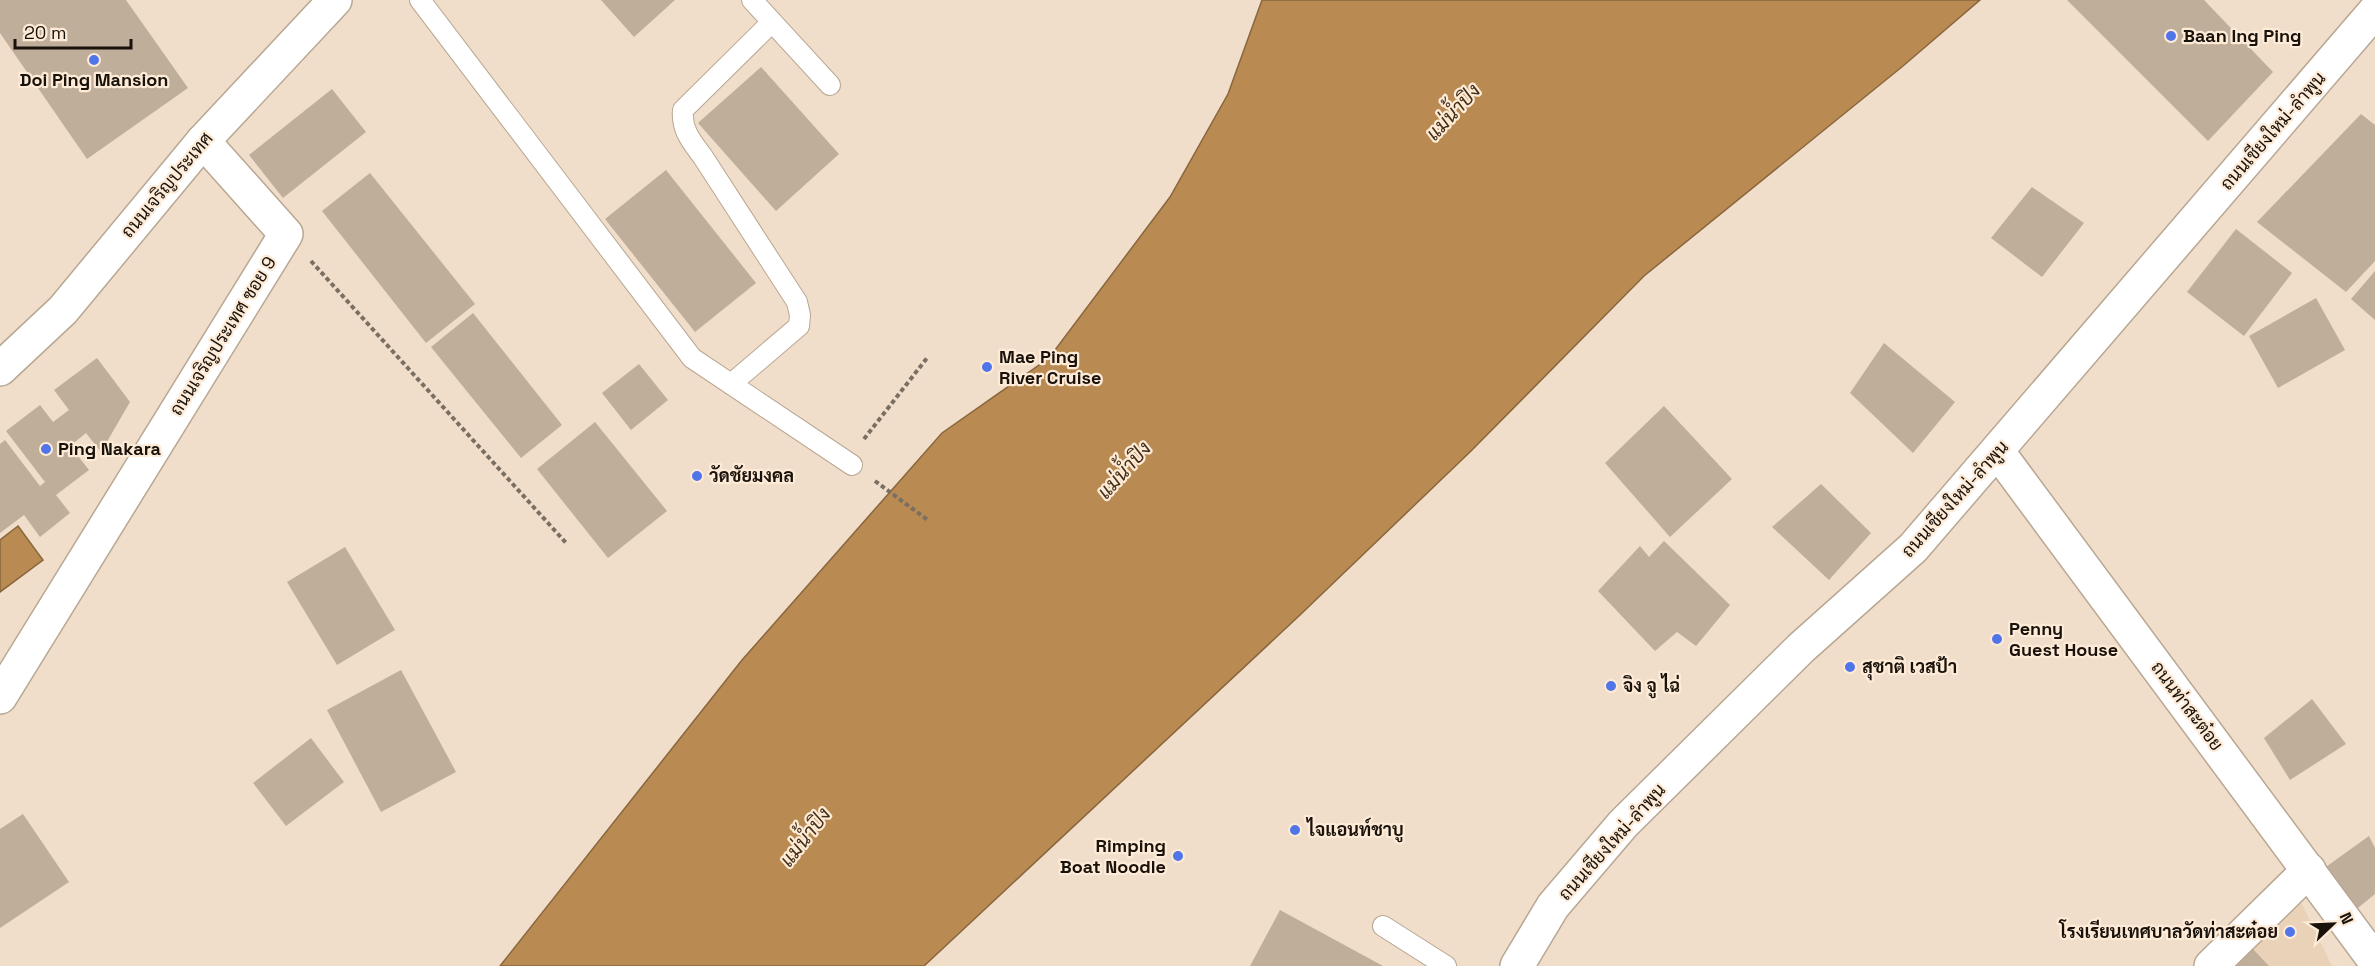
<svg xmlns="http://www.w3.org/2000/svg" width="2375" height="966" font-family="'Space Grotesk',Sarabun,sans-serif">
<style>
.built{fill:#e9d2b8}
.water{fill:#b98a52;stroke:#89663d;stroke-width:1.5}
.building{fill:#bfae9a}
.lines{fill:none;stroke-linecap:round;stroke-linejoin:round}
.service-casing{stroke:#b8a793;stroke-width:22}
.minor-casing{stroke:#b8a793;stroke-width:36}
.tertiary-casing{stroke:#b8a793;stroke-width:36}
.secondary-casing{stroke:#b8a793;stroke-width:36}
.path{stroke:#7b6f62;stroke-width:4;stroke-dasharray:4.5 3;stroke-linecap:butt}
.service{stroke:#fff;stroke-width:20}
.minor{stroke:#fff;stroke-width:33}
.tertiary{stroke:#fff;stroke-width:33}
.secondary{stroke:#fff;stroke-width:33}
.poi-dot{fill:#4f75e9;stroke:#feebd7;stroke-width:2}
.labels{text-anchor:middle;stroke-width:4.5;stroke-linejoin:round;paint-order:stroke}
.poi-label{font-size:18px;font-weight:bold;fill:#19120b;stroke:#feebd7;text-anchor:start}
.street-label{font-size:18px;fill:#19120b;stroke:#feebd7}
.water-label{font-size:20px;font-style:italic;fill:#432f15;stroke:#feebd7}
</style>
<rect width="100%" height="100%" fill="#f0deca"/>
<path class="built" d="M2299,898L2332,966H2231Z"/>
<g class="water">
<path d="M1262,0H1980L1903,66L1644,276L1471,451L1300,615L924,966H500L742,660L942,433L1049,358L1170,197L1228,94Z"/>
<path d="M18,526L43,560L0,592V540Z"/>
</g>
<g class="building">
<path d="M0,0H126L188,88L87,159L0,33Z"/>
<path d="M601,0H675L634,37Z"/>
<path d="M2067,0H2204L2273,72L2208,141Z"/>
<path d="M761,67L839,154L776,211L698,123Z"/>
<path d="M332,89L366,132L283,198L249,155Z"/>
<path d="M2361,114L2375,125V261L2346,292L2257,222Z"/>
<path d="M666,170L756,283L695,332L605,219Z"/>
<path d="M370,173L475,304L426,343L322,211Z"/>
<path d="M2032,187L2084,223L2042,277L1991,238Z"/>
<path d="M2236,229L2292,273L2244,336L2187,292Z"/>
<path d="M2375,271V320L2351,299Z"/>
<path d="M2316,298L2345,350L2278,388L2249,336Z"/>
<path d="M473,313L562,425L521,458L431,347Z"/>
<path d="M1884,343L1955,402L1913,453L1850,393Z"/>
<path d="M97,358L130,402L101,452L86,433L70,446L89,470L56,495L70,513L40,537L24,515L0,533V444L5,440L40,486L45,482L6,431L40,405L53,422L69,410L54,390Z"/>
<path d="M639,364L668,400L631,430L602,393Z"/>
<path d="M1664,406L1732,479L1670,537L1605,463Z"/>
<path d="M595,422L667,511L608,558L537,469Z"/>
<path d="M1821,484L1871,533L1829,580L1772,527Z"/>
<path d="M1664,541L1730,605L1696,646L1677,632L1655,651L1598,591L1640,546L1649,557Z"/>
<path d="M345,547L395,630L337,665L287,582Z"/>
<path d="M401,670L456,772L381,812L327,710Z"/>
<path d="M2312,699L2346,744L2290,780L2264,738Z"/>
<path d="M311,738L344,782L286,826L253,783Z"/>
<path d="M23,814L69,882L0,928V829Z"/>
<path d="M2369,836L2375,848V894L2353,912L2323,869Z"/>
<path d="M1280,910L1383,966H1250Z"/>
<path d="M2251,947L2269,966H2232Z"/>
</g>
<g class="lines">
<defs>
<g id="service">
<path d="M420,0L692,358L852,465"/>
<path d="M752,0L830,85"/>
<path d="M731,384L799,326L800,315L797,302L703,157C692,142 681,130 683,110L772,22"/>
<path d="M1383,926L1446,966"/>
</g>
<g id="minor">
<path d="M1998,452L2375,961"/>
<path d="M0,697L286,234L203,141"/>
<path d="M2211,966L2309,870"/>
</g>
<path id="tertiary" d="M0,369L63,310L203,141L335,0"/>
<path id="secondary" d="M1517,966L1553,906L1623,824L1801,648L1913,548L2375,11"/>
</defs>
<use href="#service" class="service-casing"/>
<use href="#minor" class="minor-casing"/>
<use href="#tertiary" class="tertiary-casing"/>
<use href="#secondary" class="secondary-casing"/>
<g class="path">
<path d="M311,261L567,544"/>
<path d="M864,439L927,358"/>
<path d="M875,481L929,521"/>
</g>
<use href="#service" class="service"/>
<use href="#minor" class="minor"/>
<use href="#tertiary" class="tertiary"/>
<use href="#secondary" class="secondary"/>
</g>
<g class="poi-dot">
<circle cx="2171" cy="36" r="6"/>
<circle cx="94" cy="60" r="6"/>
<circle cx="987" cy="367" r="6"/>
<circle cx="46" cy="449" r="6"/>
<circle cx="697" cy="476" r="6"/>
<circle cx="1997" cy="639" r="6"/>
<circle cx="1850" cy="667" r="6"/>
<circle cx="1611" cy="686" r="6"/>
<circle cx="1295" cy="830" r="6"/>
<circle cx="1178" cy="856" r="6"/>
<circle cx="2290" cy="932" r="6"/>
</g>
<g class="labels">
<g class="poi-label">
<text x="2183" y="42">Baan Ing Ping</text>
<text x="94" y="86" text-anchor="middle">Doi Ping Mansion</text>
<text x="999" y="363">Mae Ping<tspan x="999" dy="21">River Cruise</tspan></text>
<text x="58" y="455">Ping Nakara</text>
<text x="709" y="482">วัดชัยมงคล</text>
<text x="2009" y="635">Penny<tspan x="2009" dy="21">Guest House</tspan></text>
<text x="1862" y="673">สุชาติ เวสป้า</text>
<text x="1623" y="692">จิง จู ไฉ่</text>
<text x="1307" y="836">ไจแอนท์ชาบู</text>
<text x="1166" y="852" text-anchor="end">Rimping<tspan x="1166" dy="21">Boat Noodle</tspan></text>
<text x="2278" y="938" text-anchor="end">โรงเรียนเทศบาลวัดท่าสะต๋อย</text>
</g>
<g class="street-label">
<text transform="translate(2273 131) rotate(-49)" y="6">ถนนเชียงใหม่-ลำพูน</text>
<text transform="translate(167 185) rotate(-50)" y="6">ถนนเจริญประเทศ</text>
<text transform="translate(223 336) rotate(-58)" y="6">ถนนเจริญประเทศ ซอย 9</text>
<text transform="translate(1955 499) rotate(-48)" y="6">ถนนเชียงใหม่-ลำพูน</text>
<text transform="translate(2187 706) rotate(53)" y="6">ถนนท่าสะต๋อย</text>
<text transform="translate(1612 842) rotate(-48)" y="6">ถนนเชียงใหม่-ลำพูน</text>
</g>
<g class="water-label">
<text transform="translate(1453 112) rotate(-47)" y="7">แม่น้ำปิง</text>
<text transform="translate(1124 470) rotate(-48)" y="7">แม่น้ำปิง</text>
<text transform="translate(805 837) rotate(-52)" y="7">แม่น้ำปิง</text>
</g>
</g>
<g transform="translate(2333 924) rotate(67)" stroke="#feebd7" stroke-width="4.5" paint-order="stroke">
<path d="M0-4.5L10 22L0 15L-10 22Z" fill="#19120b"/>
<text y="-9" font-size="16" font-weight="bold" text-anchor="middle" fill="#19120b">N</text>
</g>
<path d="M15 39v9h116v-9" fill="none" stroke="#19120b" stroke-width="3"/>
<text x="24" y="39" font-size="18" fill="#19120b" stroke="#feebd7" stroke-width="4.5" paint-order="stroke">20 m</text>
</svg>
